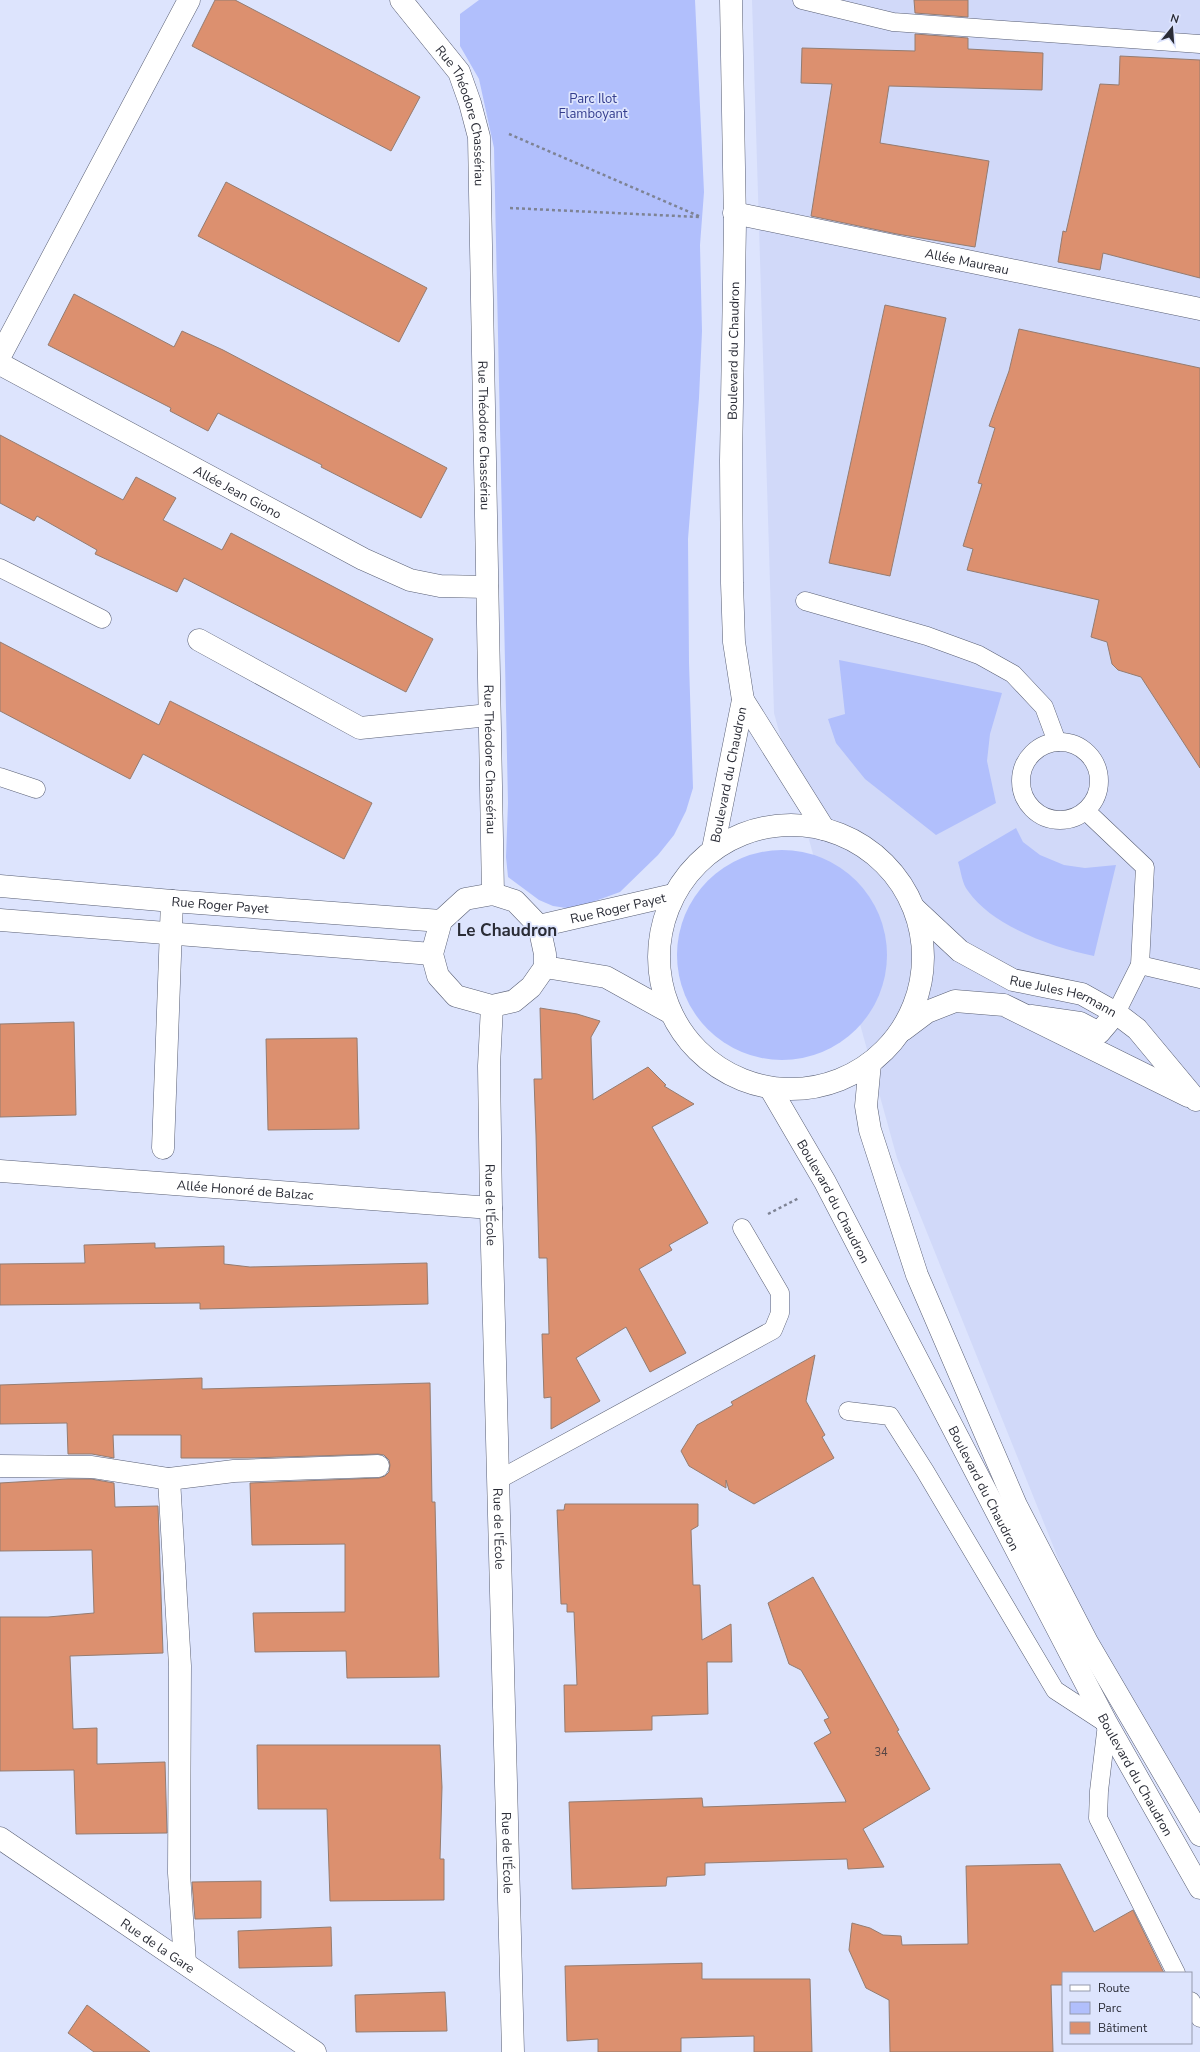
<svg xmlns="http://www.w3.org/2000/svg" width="1200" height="2052" font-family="'Nunito Sans',sans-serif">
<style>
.built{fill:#d1d9f9}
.green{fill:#b1bffc}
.building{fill:#dc906f;stroke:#947c71}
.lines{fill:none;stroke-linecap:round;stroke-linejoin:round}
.service-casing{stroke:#595f74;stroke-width:19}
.minor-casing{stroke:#595f74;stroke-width:23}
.tertiary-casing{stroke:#595f74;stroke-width:23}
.secondary-casing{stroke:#595f74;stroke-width:23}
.path{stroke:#7e8394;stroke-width:2.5;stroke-dasharray:3 3;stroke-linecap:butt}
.service{stroke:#fff;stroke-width:18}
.minor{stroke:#fff;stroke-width:22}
.tertiary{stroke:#fff;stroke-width:22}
.secondary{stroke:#fff;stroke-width:22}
.labels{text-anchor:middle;stroke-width:3.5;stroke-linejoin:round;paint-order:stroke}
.number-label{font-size:11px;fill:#564544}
.park-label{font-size:13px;fill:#343d8e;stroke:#dde4fd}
.street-label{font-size:13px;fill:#2a2c36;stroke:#dde4fd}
.district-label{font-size:17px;font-weight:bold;fill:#2a2c36;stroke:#dde4fd}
</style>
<rect width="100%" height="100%" fill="#dde4fd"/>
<path class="built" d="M752,0H1200V1815L1087,1630L897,1158L774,713Z"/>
<g class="green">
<path d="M479,0H695L704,192L700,245L702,331L699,398L688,539L689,663L693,788L686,811L674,835L658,855L620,892L573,909L553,906L539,900L508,877L506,857L508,803L494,148L479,79L460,46V14Z"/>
<path d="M839,660L1002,693L990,734L987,761L996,803L936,835L865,779L836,743L828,719L845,714Z"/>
<path d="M1016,828L1023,842L1040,855L1064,865L1085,868L1116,865L1094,956C1054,948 992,926 968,891C962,884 961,871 958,862Z"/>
<circle cx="782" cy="955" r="105"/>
</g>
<g class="building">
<path d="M215,0H235L420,97L391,151L192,46Z"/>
<path d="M914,0H968V17L915,13Z"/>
<path d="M915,34L968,38V49L1043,53L1042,90L889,86L880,143L989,161L975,247L897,234L811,216L832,84L801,83L802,48L915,51Z"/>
<path d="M1120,56L1200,60V278L1103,253L1100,270L1058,262L1063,231L1066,232L1100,84L1119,85Z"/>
<path d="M226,182L427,288L399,342L198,236Z"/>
<path d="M74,294L174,347L182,331L223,350L447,468L421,518L321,467L322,465L218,413L208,431L170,411L171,408L48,345Z"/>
<path d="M885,305L946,318L890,576L829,563Z"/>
<path d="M1019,329L1200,368V768L1141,677L1118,670L1112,664L1107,642L1091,637L1099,600L967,570L973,549L963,546L982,484L978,483L995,428L989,426L1009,371Z"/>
<path d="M0,435L123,500L136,477L176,498L163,520L222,550L231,533L433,639L406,692L184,578L177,592L95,554L97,550L37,516L34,521L0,503Z"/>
<path d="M0,642L159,725L170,701L372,803L344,859L143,754L130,779L0,711Z"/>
<path d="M540,1008L577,1014L600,1021L591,1037L593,1100L648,1067L666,1085L664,1086L694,1104L652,1127L708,1223L669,1245L672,1250L639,1269L686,1353L650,1372L626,1327L576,1358L600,1401L551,1429V1397L544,1398L542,1334H549L547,1258H539L536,1135L534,1079H542Z"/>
<path d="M74,1022L76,1115L0,1117V1024Z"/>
<path d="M357,1038L359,1129L268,1130L266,1039Z"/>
<path d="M155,1243V1248L224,1246V1264L250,1267L427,1263L428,1304L200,1309V1303L0,1305V1264L85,1263L84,1245Z"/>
<path d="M815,1355L806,1401L825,1435L822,1437L834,1458L754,1504L729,1490L726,1480V1488L689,1466L681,1451L697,1425L733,1405L731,1402Z"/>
<path d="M202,1378V1389L430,1383L432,1502H435L439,1677L347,1678L346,1651L255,1652L253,1613L345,1612V1544L252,1545L250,1483L379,1478L385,1476L389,1472L390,1465L389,1460L384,1455L378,1454L249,1458H181V1435H113L114,1458L92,1454H68L67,1423L0,1424V1385Z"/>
<path d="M68,1479H91L114,1483L115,1507L158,1506L163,1653L70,1656L73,1729L97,1728V1764L165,1762L167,1833L76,1834L74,1770L0,1771V1617H48L94,1613L92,1550L0,1551V1483Z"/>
<path d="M565,1504H698V1526L691,1530L693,1585H700L702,1640L731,1624L732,1662H707L708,1714L652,1716V1730L565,1732L564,1685H577L574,1612H567V1604H561L557,1510H564Z"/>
<path d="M813,1577L899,1730L897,1731L930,1789L863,1829L884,1867L848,1869L847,1859L705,1863V1875L667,1877L666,1886L572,1889L569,1802L702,1798L703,1807L846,1802L845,1799L814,1743L831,1733L824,1720L829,1718L801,1670L789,1664L768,1603Z"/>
<path d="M257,1745H440L442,1787L440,1859H444V1900L330,1901L327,1809H258Z"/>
<path d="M1060,1864L1094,1932L1133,1910L1164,1973H1063V1985H1051L1053,2052H890L889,2000L866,1988L849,1950L852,1923L870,1928L883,1935L901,1936L902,1945L968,1944L966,1866Z"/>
<path d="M261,1881V1918L195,1919L192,1882Z"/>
<path d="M331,1927L332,1966L239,1968L238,1931Z"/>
<path d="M702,1963V1979H810L812,2052H754V2036L681,2038V2052H598V2039L567,2041L565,1966Z"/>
<path d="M445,1992L447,2031L356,2032L355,1995Z"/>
<path d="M87,2005L150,2052H94L68,2033Z"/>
</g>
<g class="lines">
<defs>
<g id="service">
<path d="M802,0L893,22L1200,44"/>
<path d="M0,568L102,619"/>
<path d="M805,601L927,636L979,655L1013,674L1044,707L1057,742"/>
<circle cx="1060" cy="781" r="39"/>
<path d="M0,777L36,789"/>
<path d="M1086,811L1145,867L1140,965L1116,1013"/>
<path d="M1140,965L1200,979"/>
<path d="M848,1411L890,1416L925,1471L1055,1690L1107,1724L1099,1791L1098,1818L1176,1973"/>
<path d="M498,1480L773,1330L780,1313V1293L742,1228"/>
<path d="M1191,2001L1200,2018"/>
</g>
<g id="minor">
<path id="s1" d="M401,0L459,72L470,103L479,137L493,894"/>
<path id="s2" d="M734,213L1200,309"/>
<path d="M0,356L189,0"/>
<path id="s3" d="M0,364L363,559L410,580L440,586L487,587"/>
<path d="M199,640L360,728L489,715"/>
<path id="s4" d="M492,1006L489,1066L491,1208L513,2052"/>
<path d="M1031,1016L1080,1023L1099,1033L1116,1013"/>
<path d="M163,1148L172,901"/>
<path id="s5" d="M0,1171L491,1208"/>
<path d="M0,1466L92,1467L169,1479"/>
<path id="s6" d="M0,1838L315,2052"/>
<path d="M185,1963L179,1873L180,1666L169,1479L234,1471L378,1466"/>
</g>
<g id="tertiary">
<path id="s7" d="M0,886L172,901L441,921"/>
<path d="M493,894L515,901L539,926L545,954V967L531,987L514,1001L492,1006L456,996L438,976L432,954L441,921L465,899Z"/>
<path id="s8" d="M915,909L960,951L1013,980L1082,994L1116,1013L1137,1029L1196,1100"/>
<path d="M0,920L432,954"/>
<path id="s9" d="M539,926L673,895"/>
<path d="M545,967L606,977L671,1013"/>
<path d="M903,1030L927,1012L955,1001L1004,1005L1188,1096"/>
</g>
<g id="secondary">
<path d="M743,700L824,829"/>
<circle cx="791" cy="957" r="132"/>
<path id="s10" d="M713,849L743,700L734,642L732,583L731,461L735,223L731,0"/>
<path d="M870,1063L866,1106L870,1130L917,1275L1016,1505L1087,1642L1200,1835"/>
<path id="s11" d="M770,1088L825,1182L1107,1724L1200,1888"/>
</g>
</defs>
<use href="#service" class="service-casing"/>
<use href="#minor" class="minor-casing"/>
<use href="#tertiary" class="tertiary-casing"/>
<use href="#secondary" class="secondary-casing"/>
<g class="path">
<path d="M509,134L701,217"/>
<path d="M510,208L699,217"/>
<path d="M768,1214L799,1198"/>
</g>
<use href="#service" class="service"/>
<use href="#minor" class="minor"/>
<use href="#tertiary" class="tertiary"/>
<use href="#secondary" class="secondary"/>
</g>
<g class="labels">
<g class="number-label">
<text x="881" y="1756">34</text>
</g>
<g class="park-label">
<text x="593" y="103">Parc Ilot<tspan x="593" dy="15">Flamboyant</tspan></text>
</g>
<g class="street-label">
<text dy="5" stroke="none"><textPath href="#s1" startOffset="135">Rue Théodore Chassériau</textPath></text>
<text dy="5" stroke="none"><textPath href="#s2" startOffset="238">Allée Maureau</textPath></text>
<text dy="5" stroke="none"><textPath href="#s10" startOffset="502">Boulevard du Chaudron</textPath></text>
<text dy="5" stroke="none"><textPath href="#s1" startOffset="459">Rue Théodore Chassériau</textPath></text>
<text dy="5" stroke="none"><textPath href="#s3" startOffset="270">Allée Jean Giono</textPath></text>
<text dy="5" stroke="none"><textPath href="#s1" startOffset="783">Rue Théodore Chassériau</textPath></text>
<text dy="5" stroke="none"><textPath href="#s10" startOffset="76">Boulevard du Chaudron</textPath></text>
<text dy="5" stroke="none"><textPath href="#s7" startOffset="221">Rue Roger Payet</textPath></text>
<text dy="5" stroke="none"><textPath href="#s9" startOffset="81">Rue Roger Payet</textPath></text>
<text dy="5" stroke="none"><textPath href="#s8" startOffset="175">Rue Jules Hermann</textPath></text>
<text dy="5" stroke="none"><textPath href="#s5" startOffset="246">Allée Honoré de Balzac</textPath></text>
<text dy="5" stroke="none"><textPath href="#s11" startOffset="130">Boulevard du Chaudron</textPath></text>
<text dy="5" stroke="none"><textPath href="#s4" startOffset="199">Rue de l'École</textPath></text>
<text dy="5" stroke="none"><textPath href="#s11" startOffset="454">Boulevard du Chaudron</textPath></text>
<text dy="5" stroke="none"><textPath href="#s4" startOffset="523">Rue de l'École</textPath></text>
<text dy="5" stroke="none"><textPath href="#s11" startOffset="778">Boulevard du Chaudron</textPath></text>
<text dy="5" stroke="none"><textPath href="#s4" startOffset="847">Rue de l'École</textPath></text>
<text dy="5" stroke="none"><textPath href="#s6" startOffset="191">Rue de la Gare</textPath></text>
</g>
<g class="district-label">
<text x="507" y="936">Le Chaudron</text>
</g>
</g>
<rect x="1062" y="1972" width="130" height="72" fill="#dde4fd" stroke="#959aad"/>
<rect x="1070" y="1985" width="20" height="6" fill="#ffffff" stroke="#959aad"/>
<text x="1098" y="1992" font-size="12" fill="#2a2c36">Route</text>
<rect x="1070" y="2002" width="20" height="12" fill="#b1bffc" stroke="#959aad"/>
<text x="1098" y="2012" font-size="12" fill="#2a2c36">Parc</text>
<rect x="1070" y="2022" width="20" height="12" fill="#dc906f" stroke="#959aad"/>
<text x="1098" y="2032" font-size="12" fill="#2a2c36">Bâtiment</text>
<g transform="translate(1172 28) rotate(17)" stroke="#dde4fd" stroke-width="3" paint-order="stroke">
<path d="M0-3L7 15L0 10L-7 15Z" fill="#2a2c36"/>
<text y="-6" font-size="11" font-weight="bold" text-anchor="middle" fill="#2a2c36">N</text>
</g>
</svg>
